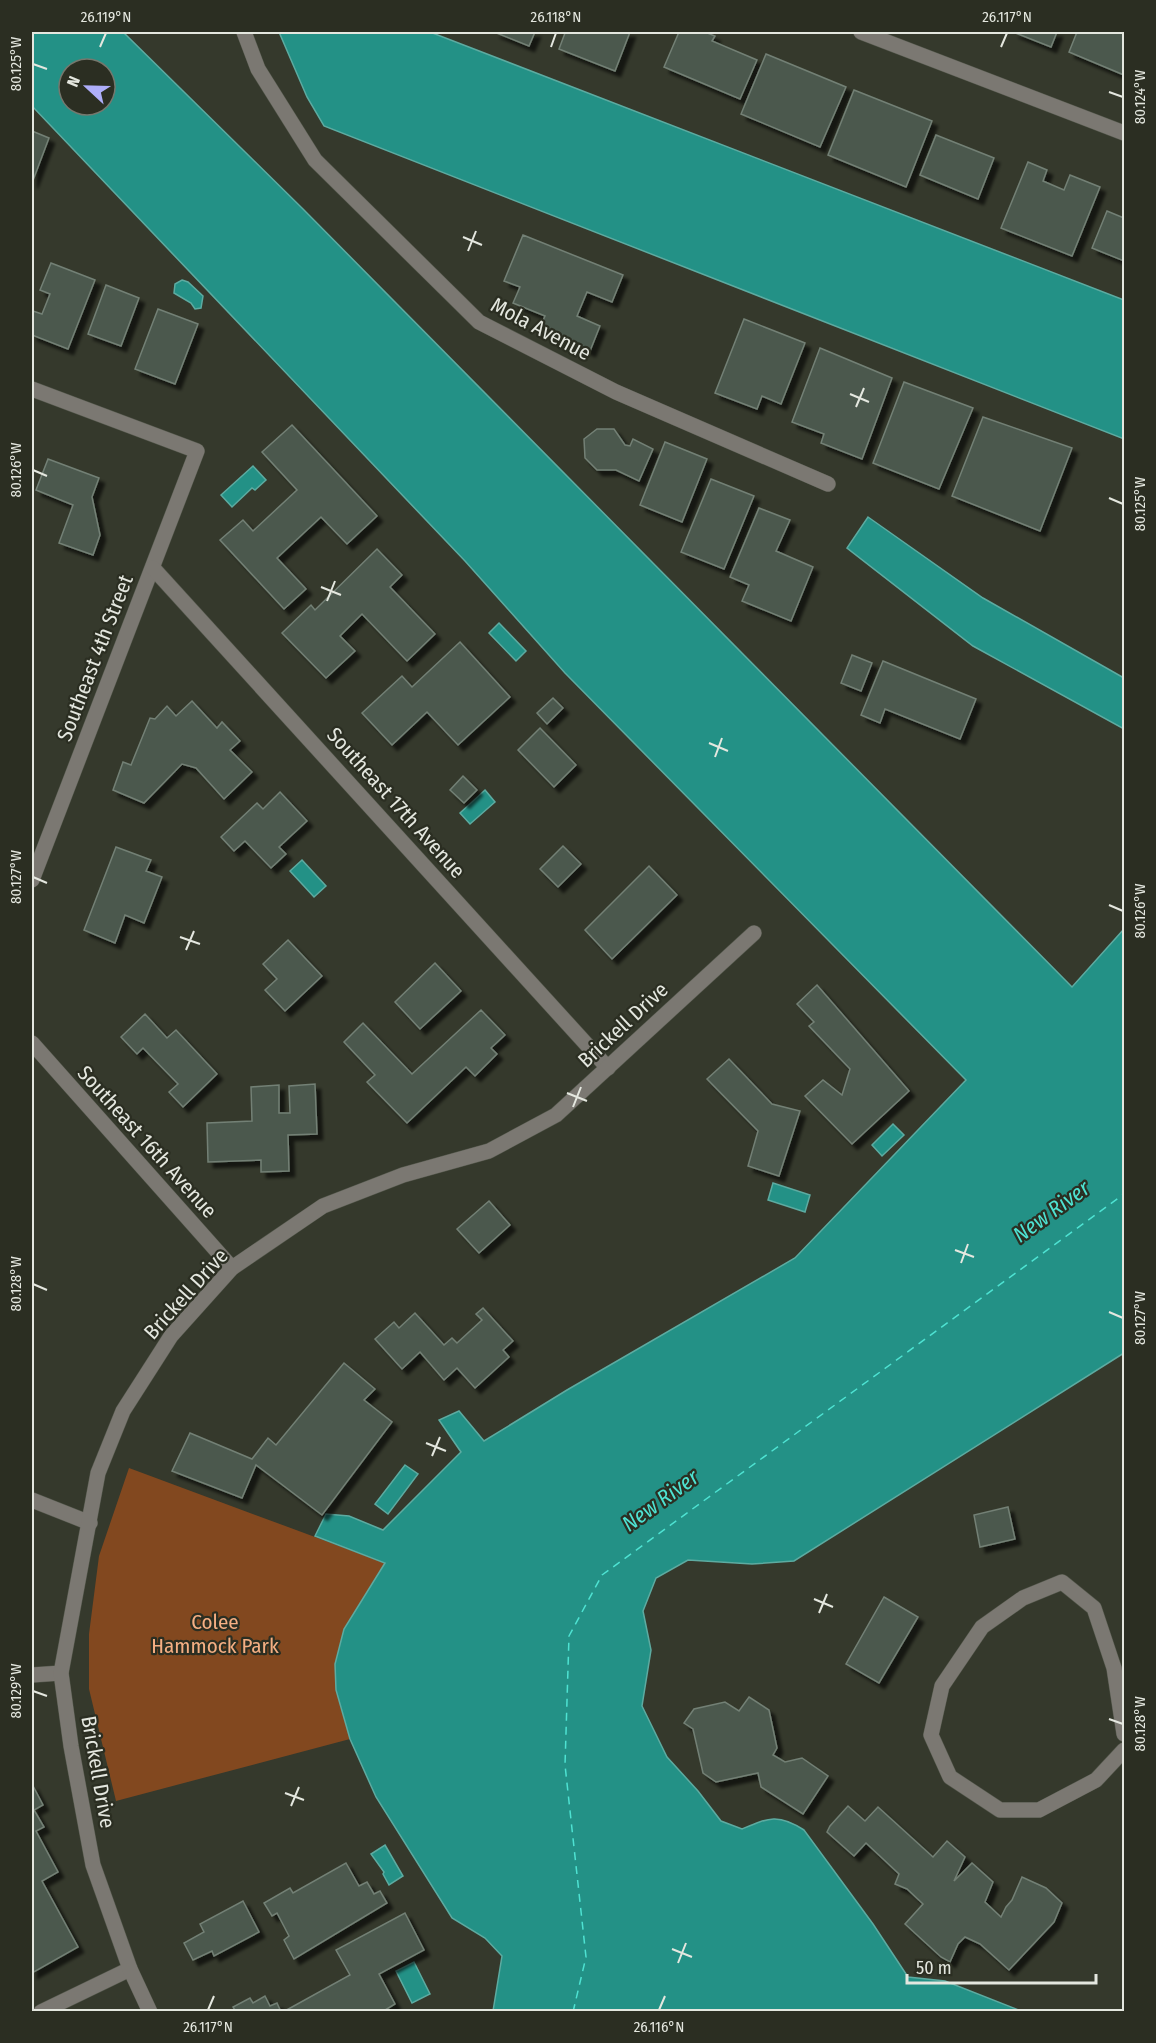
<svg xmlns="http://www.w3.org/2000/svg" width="1156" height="2043" font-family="'Fira Sans Condensed',sans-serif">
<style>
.green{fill:#82481f}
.water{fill:#239186;stroke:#5daba1;stroke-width:1.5;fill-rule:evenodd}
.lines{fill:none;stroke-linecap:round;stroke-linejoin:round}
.ferry{stroke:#4ee2d2;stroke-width:1.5;stroke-dasharray:8 6;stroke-linecap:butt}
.building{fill:#4b584e;stroke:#738075;stroke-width:1.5;filter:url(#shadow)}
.minor-casing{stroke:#515549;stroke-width:16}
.minor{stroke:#7b7872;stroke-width:15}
.ticks{fill:none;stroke:#e4e7df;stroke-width:2}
.labels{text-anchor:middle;stroke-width:4.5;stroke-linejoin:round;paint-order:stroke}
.street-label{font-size:21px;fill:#e4e7df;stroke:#2b2e22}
.park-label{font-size:21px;fill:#f5af83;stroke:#2b2e22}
.water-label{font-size:22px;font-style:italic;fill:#4ee2d2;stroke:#2b2e22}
.neatline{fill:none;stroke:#e4e7df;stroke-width:2}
.ticks-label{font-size:15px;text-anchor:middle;fill:#e4e7df}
</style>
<defs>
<filter id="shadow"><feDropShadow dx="5.5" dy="5.5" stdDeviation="1.5" flood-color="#0009"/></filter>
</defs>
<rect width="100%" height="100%" fill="#35392c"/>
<path class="green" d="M129,1468L385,1563L344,1629L336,1690L350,1739L116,1801L89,1689V1634L99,1556Z"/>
<g class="water">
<path d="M32,32H123L303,209L1072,987L1124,929V1353L794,1561L752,1564L688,1560L656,1578L643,1611L651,1650L642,1706L667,1757L698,1791L721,1821L742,1829C768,1818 778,1813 804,1830L873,1924L908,1977L945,1981L1021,2011H493L502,1956L485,1938L452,1918L376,1797L350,1739L336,1690L335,1664L344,1629L385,1563L315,1536L326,1514L349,1516L383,1530L461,1452L439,1420L459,1411L484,1441L567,1390L795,1258L966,1080L565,673L465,561L32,106ZM69,69H105V105H69Z"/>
<path d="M279,32H430L1124,300V439L324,126L307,97Z"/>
<path d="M182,280L188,282L203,296L201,308L195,309L191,303L174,293L175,284Z"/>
<path d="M253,466L266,480L255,490L252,488L232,507L221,495Z"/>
<path d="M868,517L983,598L1124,678V729L973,646L847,548Z"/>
<path d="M499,623L526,651L516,661L489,633Z"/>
<path d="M485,790L495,802L470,824L460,813Z"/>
<path d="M302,860L326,886L314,897L290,871Z"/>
<path d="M893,1124L904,1135L882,1156L872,1145Z"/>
<path d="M773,1183L810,1195L805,1212L768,1200Z"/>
<path d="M405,1465L418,1474L388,1514L375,1504Z"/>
<path d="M385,1845L403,1876L389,1885L383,1874L384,1872L371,1854Z"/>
<path d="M414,1962L430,1994L412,2003L396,1971Z"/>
</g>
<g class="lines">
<path class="ferry" d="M573,2012L586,1957L565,1765L569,1636L602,1575L1124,1194"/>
</g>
<g class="building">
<path d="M494,32H535L529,46Z"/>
<path d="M562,32H630L615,71L559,49L565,33Z"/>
<path d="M679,32H705L715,36L712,41L757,60L740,99L664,67Z"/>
<path d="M1013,32H1057L1051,47Z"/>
<path d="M1077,32H1124V75L1069,52Z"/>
<path d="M766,54L846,87L820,147L741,114Z"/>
<path d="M854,90L932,121L906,187L828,155Z"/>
<path d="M32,131L49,138L32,183Z"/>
<path d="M936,135L994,158L978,199L920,175Z"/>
<path d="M1028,162L1047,170L1043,181L1064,190L1070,175L1100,187L1072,256L1001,228Z"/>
<path d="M1107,211L1124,218V261L1092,248Z"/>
<path d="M523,235L623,275L612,302L587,292L577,316L600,326L590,351L539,330L545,316L513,303L520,287L504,281Z"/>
<path d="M51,263L95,280L68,349L32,335L33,311L42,314L50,294L40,290Z"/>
<path d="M106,285L139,298L121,346L88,334Z"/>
<path d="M158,309L198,324L175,384L135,369Z"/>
<path d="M744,319L805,343L781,404L762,396L757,409L715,393Z"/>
<path d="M820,348L892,378L862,459L821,443L824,434L792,422Z"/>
<path d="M904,382L973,408L939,489L873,463Z"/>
<path d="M983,417L1072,448L1040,531L952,496Z"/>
<path d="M292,425L377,516L347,544L321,517L277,558L306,589L284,609L220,540L243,520L253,531L297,490L262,452Z"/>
<path d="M597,429H614L625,445L630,446L633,439L653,449L639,481L616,470H597L585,458L584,439Z"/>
<path d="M665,442L707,459L682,522L640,505Z"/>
<path d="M48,459L99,478L92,497L100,535L93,555L59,543L73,505L36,490Z"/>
<path d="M711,479L754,496L724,569L681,552Z"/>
<path d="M759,508L790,520L776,551L813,567L791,621L742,601L749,585L730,577Z"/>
<path d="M377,549L402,575L390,587L435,634L407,661L362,614L340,636L355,651L326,678L282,633L311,605L315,610Z"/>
<path d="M460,642L510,697L458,745L427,712L392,745L362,713L402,676L412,687Z"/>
<path d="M852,655L872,663L861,691L841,683Z"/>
<path d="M883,661L976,699L960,739L885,709L880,723L861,715Z"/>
<path d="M553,698L563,708L547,724L537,713Z"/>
<path d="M192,701L217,728L222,722L240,741L230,750L252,772L224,799L196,768L182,764L144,803L113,790L123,762L131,765L150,718L155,719L167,706L176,716Z"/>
<path d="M540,728L576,765L554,787L518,750Z"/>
<path d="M463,776L477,790L464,803L450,790Z"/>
<path d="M280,792L307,821L279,847L286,854L271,868L245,841L234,851L221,837L257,803L263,809Z"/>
<path d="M563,846L581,864L558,887L540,869Z"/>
<path d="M116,847L151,860L146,871L162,877L144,923L125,915L115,943L84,930Z"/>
<path d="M649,866L677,895L612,959L585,930Z"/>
<path d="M288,940L322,976L285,1011L265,990L277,979L263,964Z"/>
<path d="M435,963L461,991L420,1029L395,1002Z"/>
<path d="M817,985L909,1091L852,1144L805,1096L823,1080L842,1095L850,1069L809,1026L814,1022L797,1004Z"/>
<path d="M481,1010L505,1035L491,1048L497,1054L475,1076L466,1067L407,1123L367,1082L375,1075L344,1042L363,1023L412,1074Z"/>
<path d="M145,1014L167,1038L176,1030L217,1074L183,1107L169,1092L178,1084L143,1048L137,1054L121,1037Z"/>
<path d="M729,1059L772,1104L800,1111L779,1176L748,1166L758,1131L707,1079Z"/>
<path d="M315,1084L317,1134L288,1135L289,1171L261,1172V1160L208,1162L207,1123L252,1121L251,1087L279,1085V1113H290L289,1086Z"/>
<path d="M489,1201L510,1225L479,1253L457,1229Z"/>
<path d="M483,1308L513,1341L503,1350L509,1357L475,1388L457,1368L444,1380L420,1352L402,1369L375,1339L394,1322L399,1328L415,1313L444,1345L452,1338L457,1343L482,1320L476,1314Z"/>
<path d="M344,1363L375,1389L364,1400L392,1422L322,1515L256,1465L242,1498L172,1471L190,1433L252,1459L268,1438L276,1445Z"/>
<path d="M1008,1507L1015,1539L980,1547L974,1515Z"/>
<path d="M884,1597L918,1617L879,1683L846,1664Z"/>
<path d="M749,1697L769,1710L777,1748L773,1755L785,1762L802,1758L828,1776L803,1814L761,1787L758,1773L716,1782L703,1773L693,1729L684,1723L694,1709L725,1702L739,1711Z"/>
<path d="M32,1784L43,1805L34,1810L44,1827L36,1831L58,1872L42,1881L78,1947L32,1973Z"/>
<path d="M848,1806L865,1821L878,1807L933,1857L947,1841L965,1857L954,1881L972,1863L993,1882L985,1902L1001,1917L1006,1907L1012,1900L1022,1877L1046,1888L1062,1903L1054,1922L1009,1970L980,1944L965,1937L958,1944L950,1962L941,1957L905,1924L923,1904L907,1889L895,1884L899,1874L866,1843L854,1856L827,1832L830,1826Z"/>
<path d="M346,1863L359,1886L367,1882L374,1894L380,1891L387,1903L294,1959L284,1940L289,1936L277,1913L272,1916L264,1903L290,1888L293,1893Z"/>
<path d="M243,1901L259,1932L214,1956L212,1951L193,1960L184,1943L204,1932L200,1924Z"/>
<path d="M405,1913L424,1950L379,1974L395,2004L382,2012H283L350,1975L336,1950Z"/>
<path d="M265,1996L270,2006L277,2003L281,2012H236L233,2007L250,1998L253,2003Z"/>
</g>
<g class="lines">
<defs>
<g id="minor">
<path d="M244,32L258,69L315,160L479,322L616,392L828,484"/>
<path d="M861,32L1124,133"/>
<path d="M32,389L197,451L32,880"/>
<path d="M153,568L608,1068"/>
<path d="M32,1043L232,1268"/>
<path d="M32,1500L90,1523"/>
<path d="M32,1675L61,1673"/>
<path d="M1124,1734L1114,1668L1094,1608L1062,1582L1023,1598L982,1627L942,1686L931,1735L950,1777L1000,1810H1039L1096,1780L1124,1750"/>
<path d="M41,2012L130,1969"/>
<path d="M150,2012L130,1969L93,1865L71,1746L61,1673L98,1473L123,1411L171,1336L232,1268L323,1206L403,1175L489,1151L556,1115L754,933"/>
</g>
</defs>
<use href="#minor" class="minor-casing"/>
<use href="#minor" class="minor"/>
</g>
<path class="ticks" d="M100,47L106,33M551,47L556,33M1001,47L1007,33M33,64L47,69M1109,92L1123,97M463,237L482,245M468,251L476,231M850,394L869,402M856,407L864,388M33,470L47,476M1109,498L1123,504M321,587L341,595M327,601L335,581M709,743L728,751M715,757L722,738M33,877L47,883M1109,905L1123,911M180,937L200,944M186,950L194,931M567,1093L587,1101M573,1107L581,1087M955,1250L974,1257M961,1263L968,1244M33,1284L47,1290M1109,1312L1123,1318M426,1443L446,1451M432,1456L440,1437M814,1599L833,1607M819,1613L827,1594M33,1691L47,1696M1109,1719L1123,1724M285,1793L304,1800M291,1806L299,1787M672,1949L692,1957M678,1963L686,1943M208,2010L214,1996M659,2010L665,1996"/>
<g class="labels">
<g class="street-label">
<text transform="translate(541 329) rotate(28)" y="7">Mola Avenue</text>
<text transform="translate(95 658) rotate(-69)" y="7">Southeast 4th Street</text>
<text transform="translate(396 803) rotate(48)" y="7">Southeast 17th Avenue</text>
<text transform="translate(623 1025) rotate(-43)" y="7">Brickell Drive</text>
<text transform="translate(147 1142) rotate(48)" y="7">Southeast 16th Avenue</text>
<text transform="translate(186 1294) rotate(-48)" y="7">Brickell Drive</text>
<text transform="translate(98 1772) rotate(80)" y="7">Brickell Drive</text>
</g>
<g class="park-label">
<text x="215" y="1629">Colee<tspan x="215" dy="24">Hammock Park</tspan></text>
</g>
<g class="water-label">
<text transform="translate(1051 1211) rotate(-36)" y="8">New River</text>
<text transform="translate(660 1500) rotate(-36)" y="8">New River</text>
</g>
</g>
<rect width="1156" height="2043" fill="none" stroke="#2b2e22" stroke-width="66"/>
<g transform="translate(87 87) rotate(292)"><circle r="28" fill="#2b2e22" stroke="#75786e" stroke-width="1.5"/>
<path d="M0-4.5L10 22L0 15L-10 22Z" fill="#aeaefa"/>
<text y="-9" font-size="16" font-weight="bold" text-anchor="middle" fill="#e4e7df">N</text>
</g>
<path d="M907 1974v9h189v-9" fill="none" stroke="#e4e7df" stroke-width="3"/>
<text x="916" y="1974" font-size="18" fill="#e4e7df" stroke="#2b2e22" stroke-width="4.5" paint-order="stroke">50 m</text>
<rect x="33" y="33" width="1090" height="1977" class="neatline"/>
<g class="ticks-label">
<text x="106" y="22">26.119°N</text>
<text x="556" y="22">26.118°N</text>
<text x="1007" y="22">26.117°N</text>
<text transform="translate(16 64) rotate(-90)" y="5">80.125°W</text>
<text transform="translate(1140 97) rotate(-90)" y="5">80.124°W</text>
<text transform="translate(16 470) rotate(-90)" y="5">80.126°W</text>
<text transform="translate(1140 504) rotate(-90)" y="5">80.125°W</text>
<text transform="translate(16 877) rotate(-90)" y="5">80.127°W</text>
<text transform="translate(1140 911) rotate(-90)" y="5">80.126°W</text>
<text transform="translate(16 1284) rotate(-90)" y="5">80.128°W</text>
<text transform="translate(1140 1318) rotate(-90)" y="5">80.127°W</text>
<text transform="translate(16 1691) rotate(-90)" y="5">80.129°W</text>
<text transform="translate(1140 1724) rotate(-90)" y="5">80.128°W</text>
<text x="208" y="2032">26.117°N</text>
<text x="659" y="2032">26.116°N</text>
</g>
</svg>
